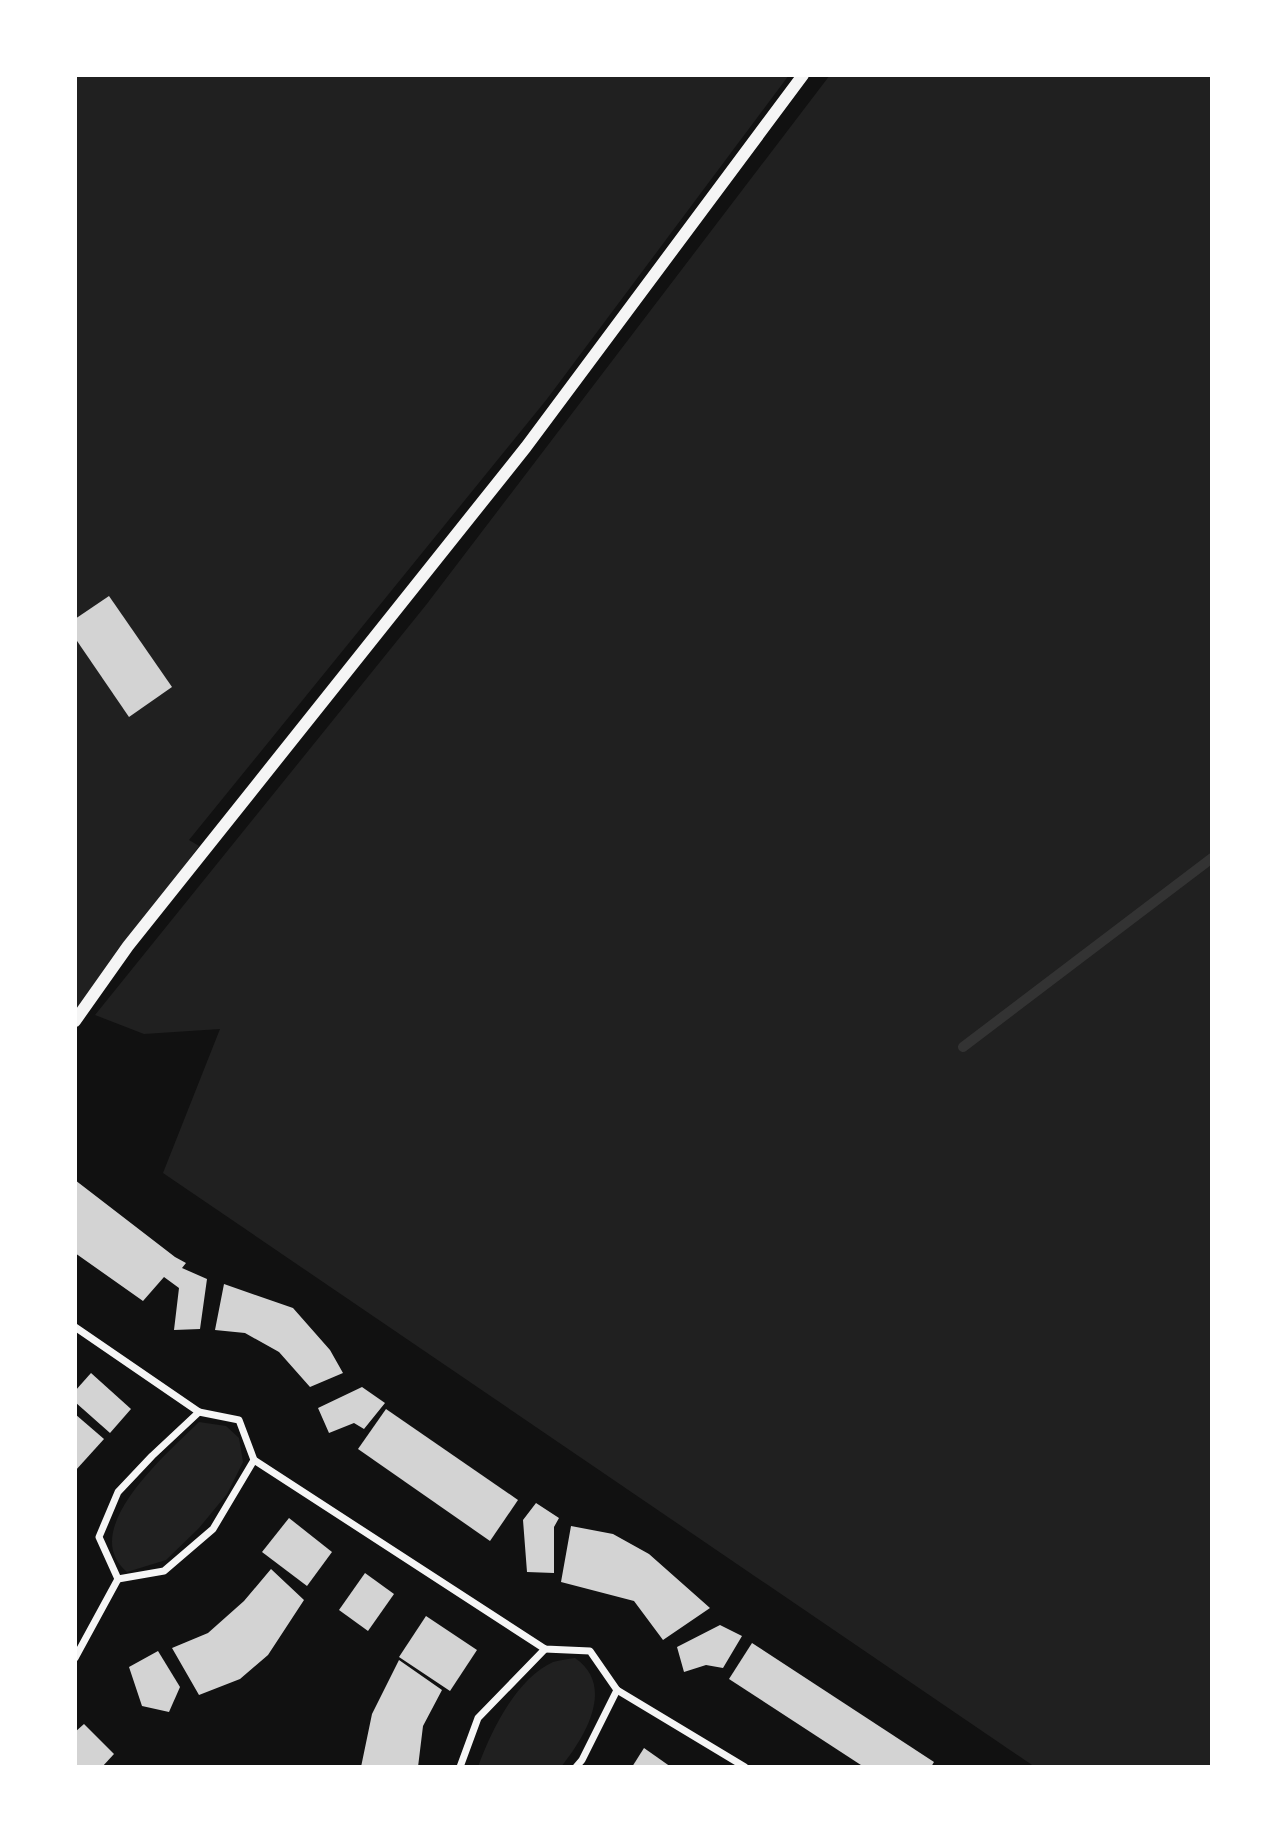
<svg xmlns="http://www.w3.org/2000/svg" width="1287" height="1842" font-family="'Public Sans',sans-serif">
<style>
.green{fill:#202020}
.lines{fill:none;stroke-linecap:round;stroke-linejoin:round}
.stream{stroke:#333;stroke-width:10}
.building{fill:#d3d3d3}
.minor{stroke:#f5f5f5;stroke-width:7}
.tertiary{stroke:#f5f5f5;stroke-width:12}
</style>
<rect width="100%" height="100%" fill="#111"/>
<g class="green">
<path d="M75,75H789L547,399L189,840L199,846L75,1019Z"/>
<path d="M830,75H1212V1767H1035L163,1173L220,1029L144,1034L95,1015L426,605Z"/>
<path d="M199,1422L226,1426L239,1438L243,1462L227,1494L199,1528L166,1560L127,1572C76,1530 169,1452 199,1422Z"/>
<path d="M575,1658C616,1686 585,1737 561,1767H478C491,1731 516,1679 553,1662C560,1660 568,1659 575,1658Z"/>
</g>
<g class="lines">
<path class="stream" d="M963,1047L1212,858"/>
</g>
<g class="building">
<path d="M109,596L172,687L129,717L75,638V619Z"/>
<path d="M75,1180L175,1257L186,1263L182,1268L207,1279L200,1329L174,1330L179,1288L164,1277L143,1301L75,1253Z"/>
<path d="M224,1284L293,1308L330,1350L343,1373L310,1387L279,1352L245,1333L215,1330Z"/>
<path d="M91,1373L131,1409L110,1433L75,1402V1391Z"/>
<path d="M362,1387L385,1403L364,1429L354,1423L329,1433L318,1408Z"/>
<path d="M386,1409L518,1500L490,1541L358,1449Z"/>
<path d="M75,1414L104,1439L75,1471Z"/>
<path d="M536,1503L559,1518L554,1527V1573L527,1572L523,1520Z"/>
<path d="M289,1518L332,1552L307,1586L262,1552Z"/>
<path d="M571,1526L613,1534L649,1554L710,1608L663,1640L634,1601L561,1582Z"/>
<path d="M271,1569L304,1600L268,1655L240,1679L199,1695L172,1648L208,1633L244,1601Z"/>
<path d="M365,1573L394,1594L368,1631L339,1610Z"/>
<path d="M426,1616L477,1650L450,1691L399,1657Z"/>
<path d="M720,1625L742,1636L723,1668L706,1665L684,1672L677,1647Z"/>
<path d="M752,1643L934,1762L931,1767H864L729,1679Z"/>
<path d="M158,1651L180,1687L169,1712L142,1706L129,1667Z"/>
<path d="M399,1660L442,1690L423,1726L418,1767H361L372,1714Z"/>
<path d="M84,1724L114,1754L102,1767H75V1732Z"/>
<path d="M644,1748L671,1767H632Z"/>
</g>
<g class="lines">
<g class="minor">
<path d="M75,1327L199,1412L239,1420L254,1460L545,1649L590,1651L617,1690L745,1767"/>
<path d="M199,1412L152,1456L118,1492L99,1537L118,1579L164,1571L213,1529L254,1460"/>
<path d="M75,1658L118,1579"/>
<path d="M460,1767L478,1718L545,1649"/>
<path d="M576,1767L582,1760L617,1690"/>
</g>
<path class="tertiary" d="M75,1021L128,946L526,447L803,75"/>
</g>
<rect width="1287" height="1842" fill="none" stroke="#ffffff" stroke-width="154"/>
</svg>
